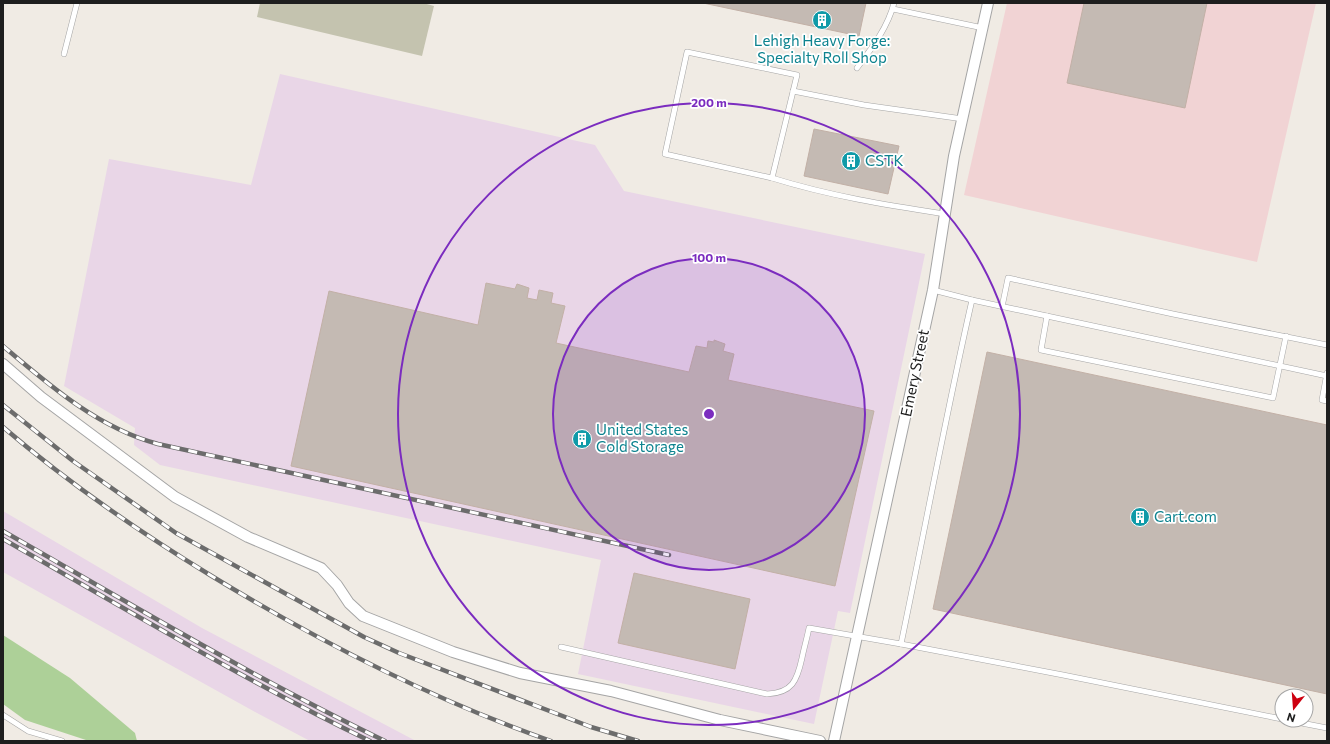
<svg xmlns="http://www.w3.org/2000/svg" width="1330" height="744" font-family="Commissioner,sans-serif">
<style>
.commercial{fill:#f1d3d4}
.industrial{fill:#e9d6e7}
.construction{fill:#c4c3af}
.forest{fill:#add098}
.building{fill:#c4bab3;stroke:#c2b0a6}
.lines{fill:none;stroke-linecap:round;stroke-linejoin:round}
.service-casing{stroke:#a5a5a5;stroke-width:6}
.minor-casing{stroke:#a5a5a5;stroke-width:12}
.service{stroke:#fff;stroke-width:5}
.minor{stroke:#fff;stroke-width:10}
.rail-casing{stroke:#6c6c6c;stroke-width:4.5}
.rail{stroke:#fff;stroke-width:3;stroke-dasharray:9;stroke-linecap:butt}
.ring{fill:none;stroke:#7b2cbf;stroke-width:2}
.labels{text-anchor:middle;stroke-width:3.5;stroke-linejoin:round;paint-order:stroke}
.culture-label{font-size:15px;fill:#0d838f;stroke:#fff;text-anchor:start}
.street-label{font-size:15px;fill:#1e1e1e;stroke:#fff}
.centre{fill:#7b2cbf;stroke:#fff;stroke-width:2}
.ring-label{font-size:12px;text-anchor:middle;font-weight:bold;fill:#7b2cbf;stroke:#fff;stroke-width:3.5;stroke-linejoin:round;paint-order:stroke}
</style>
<rect width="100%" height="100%" fill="#f0ebe4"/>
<path class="commercial" d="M1007,3H1316L1257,262L964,195Z"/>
<g class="industrial">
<path d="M280,74L595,145L624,191L925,254L850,613L838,611L814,724L578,674L601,560L160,465L134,445L135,428L64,386L109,159L251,185Z"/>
<path d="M3,511L202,628L416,741H310L257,713L39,592L3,572Z"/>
</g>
<path class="construction" d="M260,3H423L434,6L422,56L257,17Z"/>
<path class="forest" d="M3,635L70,678L135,733L137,741H89L25,720L3,704Z"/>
<g class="building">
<path d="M703,3H866L859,36Z"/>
<path d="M1084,3H1207L1185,108L1067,83Z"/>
<path d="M814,129L899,146L888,194L804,176Z"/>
<path d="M486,283L515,289L517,284L529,288L527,298L537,300L539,290L553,293L551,303L565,306L556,343L689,372L696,346L707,348L708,341L714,342V340L725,344L723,351L734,354L728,380L874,411L835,586L291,466L329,291L478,325Z"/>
<path d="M987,352L1327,425V694L933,609Z"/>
<path d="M634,573L750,599L735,669L618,643Z"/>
</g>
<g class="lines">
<defs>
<g id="service">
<path d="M893,9L983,28"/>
<path d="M687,52L797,75L772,178L665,154Z"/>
<path d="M64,54L77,3"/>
<path d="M857,68C872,48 888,27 894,3"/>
<path d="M793,91L864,105L963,119"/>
<path d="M772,178C830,196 886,205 945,214"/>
<path d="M933,290L972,300"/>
<path d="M1002,307L1008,278L1173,314L1327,345"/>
<path d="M1047,316L1041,350L1273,398L1286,336"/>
<path d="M1327,373L1322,400L1327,401"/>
<path d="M561,647L767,694C792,693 797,681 802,658C804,648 807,638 809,628L901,644"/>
<path d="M3,715L28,731L62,741"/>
<path d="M1282,719L1063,675L901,644C925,529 946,414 972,300L1327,376"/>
<path d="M1286,720L1327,728"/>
</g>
<g id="minor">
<path d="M3,364L41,397L175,497L248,537L321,568L337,585L349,603L363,616L453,652L520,673L611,691L720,720L820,741"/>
<path d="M834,741L933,290L954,156L988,3"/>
</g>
</defs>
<use href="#service" class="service-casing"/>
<use href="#minor" class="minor-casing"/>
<use href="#service" class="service"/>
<use href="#minor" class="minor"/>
<defs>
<g id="rail">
<path d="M3,346C49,385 98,428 158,444L669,555"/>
<path d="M3,405L73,461L176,533L364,637L399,653L560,715L591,727L638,741"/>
<path d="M3,427C67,482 138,531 210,575C318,641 431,699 551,741"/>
<path d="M3,531C129,603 254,678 385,741"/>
<path d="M3,539C124,608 244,680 370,741"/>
</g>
</defs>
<use href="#rail" class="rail-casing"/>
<use href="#rail" class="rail"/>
</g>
<circle cx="709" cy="414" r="156" fill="#7b2cbf" fill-opacity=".12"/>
<g class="ring">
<circle cx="709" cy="414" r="156"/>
<circle cx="709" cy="414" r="311"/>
</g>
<defs>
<symbol id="building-disc" viewBox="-11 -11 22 22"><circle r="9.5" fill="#0f9aa8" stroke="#fff"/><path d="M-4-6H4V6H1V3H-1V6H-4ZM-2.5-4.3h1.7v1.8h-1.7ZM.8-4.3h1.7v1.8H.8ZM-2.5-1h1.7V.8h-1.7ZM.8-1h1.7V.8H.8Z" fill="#fff"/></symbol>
</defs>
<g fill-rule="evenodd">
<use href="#building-disc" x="811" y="9" width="22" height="22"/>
<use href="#building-disc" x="840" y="150" width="22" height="22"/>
<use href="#building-disc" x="571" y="428" width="22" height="22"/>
<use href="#building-disc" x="1129" y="506" width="22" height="22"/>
</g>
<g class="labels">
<g class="culture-label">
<text x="822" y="46" text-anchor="middle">Lehigh Heavy Forge:<tspan x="822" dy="17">Specialty Roll Shop</tspan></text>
<text x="865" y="166">CSTK</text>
<text x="596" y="435">United States<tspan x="596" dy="17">Cold Storage</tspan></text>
<text x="1154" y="522">Cart.com</text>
</g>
<g class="street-label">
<text transform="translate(915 373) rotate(-78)" y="5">Emery Street</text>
</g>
</g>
<circle cx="709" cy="414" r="6" class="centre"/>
<g class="ring-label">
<text x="709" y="107">200 m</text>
<text x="709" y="262">100 m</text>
</g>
<rect width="1330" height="744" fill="none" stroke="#1e1e1e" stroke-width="8"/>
<g transform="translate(1294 708) rotate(197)"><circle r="19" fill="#ffffff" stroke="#a5a5a5"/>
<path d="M0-3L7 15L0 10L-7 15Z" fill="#cd0010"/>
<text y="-6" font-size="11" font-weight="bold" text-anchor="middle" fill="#1e1e1e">N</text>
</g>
</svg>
